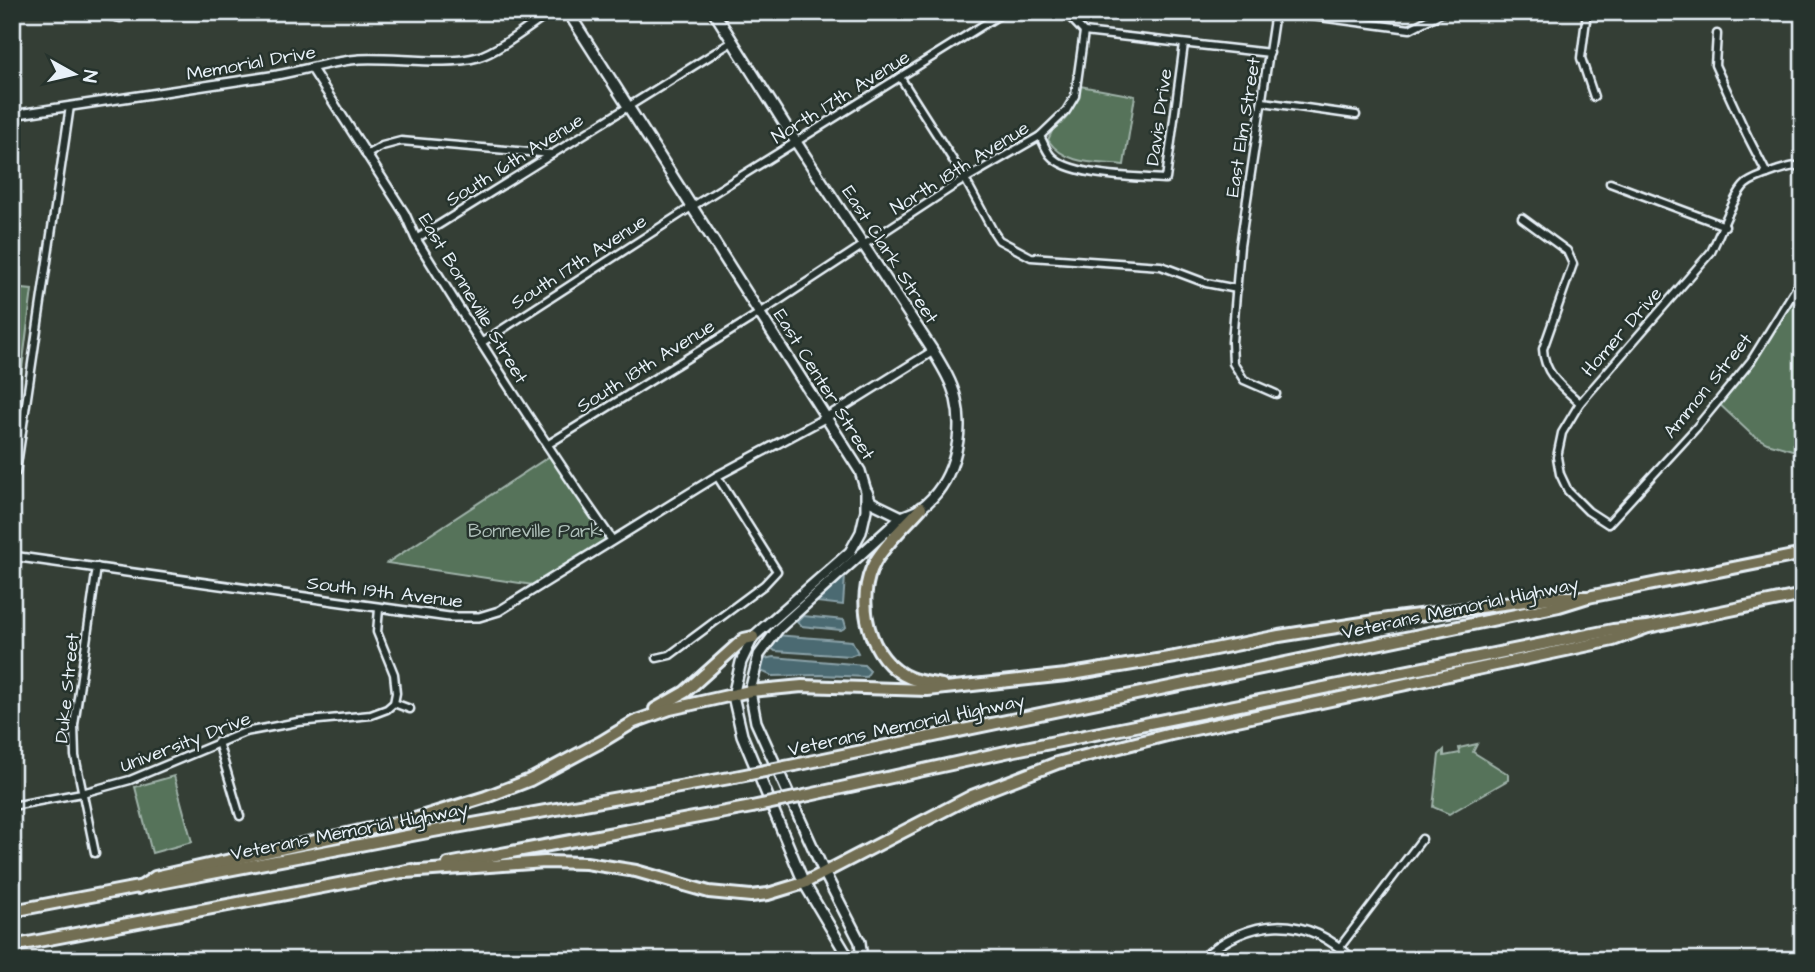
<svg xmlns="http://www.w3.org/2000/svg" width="1815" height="972" font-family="'Architects Daughter',sans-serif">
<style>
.green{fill:#56735a;stroke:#9fb2a9;stroke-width:2}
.water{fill:#4b6b72;stroke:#8aa1a8;stroke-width:2}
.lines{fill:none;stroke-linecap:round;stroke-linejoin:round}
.minor-casing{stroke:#e8f1f8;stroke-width:11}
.tertiary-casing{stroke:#e8f1f8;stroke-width:12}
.secondary-casing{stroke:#e8f1f8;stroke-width:14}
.motorway-casing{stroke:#e8f1f8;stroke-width:16}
.minor{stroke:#26332d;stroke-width:6}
.tertiary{stroke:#26332d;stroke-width:7}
.secondary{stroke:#26332d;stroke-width:9}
.motorway{stroke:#726e52;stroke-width:10}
.motorway-bridge-casing{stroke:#e8f1f8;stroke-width:16;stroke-linecap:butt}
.motorway-bridge{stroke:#726e52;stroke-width:10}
.labels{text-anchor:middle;stroke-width:5;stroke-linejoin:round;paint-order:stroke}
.street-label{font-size:19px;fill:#e8f1f8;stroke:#26332d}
.park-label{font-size:19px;fill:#aebfb9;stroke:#26332d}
</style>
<rect width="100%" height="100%" fill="#343e35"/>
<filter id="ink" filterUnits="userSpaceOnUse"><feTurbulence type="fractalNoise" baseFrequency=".0143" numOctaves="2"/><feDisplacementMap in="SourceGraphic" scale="14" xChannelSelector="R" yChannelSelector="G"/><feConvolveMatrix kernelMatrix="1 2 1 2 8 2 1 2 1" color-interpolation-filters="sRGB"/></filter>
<g filter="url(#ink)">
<g class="green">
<path d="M1080,86L1135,96L1124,165C1096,162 1066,166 1048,140L1053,129C1069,121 1076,103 1080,86Z"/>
<path d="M1803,277V453L1767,443L1751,434L1717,402L1751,361Z"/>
<path d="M12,288L32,290L21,377L12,376Z"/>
<path d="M553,454L609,543L608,546L546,587L387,563Z"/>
<path d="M1477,744L1473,752L1508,774V780L1449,814L1433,807L1439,755L1444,750V756L1460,753L1459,748Z"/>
<path d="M174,776L192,842L152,853L135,787Z"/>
</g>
<g class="water">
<path d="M845,576L843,605L817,602Z"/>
<path d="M803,616L844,620L846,627L841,630L801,626L797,622Z"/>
<path d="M775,635L852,641L858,653L850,656L775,651L769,646Z"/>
<path d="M773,657L864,665L870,671L866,677L821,675L772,676L759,670L760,660Z"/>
</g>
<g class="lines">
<defs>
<g id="minor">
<path d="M91,12L121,18"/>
<path d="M1065,12L1084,32L1270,53"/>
<path d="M1275,12L1240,246L1232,342L1233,363L1244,380L1276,394"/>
<path d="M1282,12L1410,29L1443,12"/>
<path d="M1587,12L1581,58L1594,97"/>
<path d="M1801,12L1803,15"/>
<path d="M1717,34L1715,65L1747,135L1767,174"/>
<path d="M900,77L965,179L993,231L999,240L1031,257L1161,266L1206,283L1237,289"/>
<path d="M1263,102L1356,115"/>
<path d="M1040,136C1043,142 1046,150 1050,155C1068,177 1138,177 1166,179L1184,44"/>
<path d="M366,155L382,146L401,141L552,154"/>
<path d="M1803,166C1793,165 1786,168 1776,171C1767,174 1754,178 1746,184C1734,194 1720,235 1711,252L1580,403L1562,433L1557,457L1560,474L1568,491L1588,511L1608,524L1696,428L1751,361L1803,277"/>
<path d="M1610,183L1725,226"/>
<path d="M1522,218L1567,251L1573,264L1543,349C1544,374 1562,387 1580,403"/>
<path d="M416,239L732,42"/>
<path d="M481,343L693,206L1004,12"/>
<path d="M547,445L760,313L955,185L1040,136L1066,111L1075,96L1084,32"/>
<path d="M16,472L70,106"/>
<path d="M657,658L670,655L764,585L777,571L717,476"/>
<path d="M394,703L410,709"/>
<path d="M218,742L240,816"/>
<path d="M12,806L82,793L130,780L245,732L298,722L371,715L387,709L394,703L396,693L394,674L377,632L379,609"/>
<path d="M95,853L75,756L74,725L97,567"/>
<path d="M1340,947L1422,839"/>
</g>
<g id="tertiary">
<path d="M312,69L405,214L416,239C479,341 543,442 612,540"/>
<path d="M12,115L277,75C305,70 332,61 360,59C393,57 448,66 478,57C499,51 531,25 551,12"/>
<path d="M12,556L449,617H479L499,611L717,476L827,417L933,351"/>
<path d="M1200,960C1249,917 1305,912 1353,960"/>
</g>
<g id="secondary">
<path d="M568,12L860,471L866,491V510L861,532L850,552L753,637L741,662L733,696L742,735L804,883L845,952L853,960"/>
<path d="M714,12L796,142L933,351C942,366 952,382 956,399C965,437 953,484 921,508C916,512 908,514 902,517L778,629L759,655L750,691L756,722L824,872L860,942L862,960"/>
<path d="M867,492L871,502L902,517"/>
</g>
<g id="motorway">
<path d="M921,508C906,525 887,542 875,562C854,599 868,661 910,678C920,682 932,683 942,685"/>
<path d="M655,709L685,692L744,639L753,637"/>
<path d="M795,765L1559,606L1588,597L1803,554"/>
<path d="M809,795L1015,750L1613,630L1648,627L1803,595"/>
<path d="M448,864L752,807"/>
<path d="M405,872L545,862L586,863L636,871L709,892L751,896L768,894L804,883L972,796L1057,763L1171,734L1613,640L1648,627"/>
<path d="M139,888L155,877L418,818L486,797L530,780L601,742L634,722L670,709L750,691L802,686L927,690L1066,675L1175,657L1279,636L1388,619L1557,597H1588"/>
<path d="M12,911L428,832L735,777"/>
<path d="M12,946L412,870"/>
</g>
</defs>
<use href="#minor" class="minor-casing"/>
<use href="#tertiary" class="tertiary-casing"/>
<use href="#secondary" class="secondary-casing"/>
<use href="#motorway" class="motorway-casing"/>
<use href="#minor" class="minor"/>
<use href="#tertiary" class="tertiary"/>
<use href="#secondary" class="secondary"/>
<use href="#motorway" class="motorway"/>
<defs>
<g id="motorway-bridge">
<path d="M735,777L795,765"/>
<path d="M752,807L809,795"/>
</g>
</defs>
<use href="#motorway-bridge" class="motorway-bridge-casing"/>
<use href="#motorway-bridge" class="motorway-bridge"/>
</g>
</g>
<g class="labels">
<g class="street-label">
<text transform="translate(251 62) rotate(-10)" y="7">Memorial Drive</text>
<text transform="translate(840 96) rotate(-32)" y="7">North 17th Avenue</text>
<text transform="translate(1158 117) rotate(-82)" y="7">Davis Drive</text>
<text transform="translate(1242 127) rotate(-81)" y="7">East Elm Street</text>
<text transform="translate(514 159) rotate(-32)" y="7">South 16th Avenue</text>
<text transform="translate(959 167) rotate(-32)" y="7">North 18th Avenue</text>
<text transform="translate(891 254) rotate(57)" y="7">East Clark Street</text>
<text transform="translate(578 261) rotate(-33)" y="7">South 17th Avenue</text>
<text transform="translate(474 298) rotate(59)" y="7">East Bonneville Street</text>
<text transform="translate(1621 331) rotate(-49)" y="7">Homer Drive</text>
<text transform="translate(645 365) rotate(-32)" y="7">South 18th Avenue</text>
<text transform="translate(825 384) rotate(58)" y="7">East Center Street</text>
<text transform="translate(1707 385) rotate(-51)" y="7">Ammon Street</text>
<text transform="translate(385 591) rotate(7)" y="7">South 19th Avenue</text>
<text transform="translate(1460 607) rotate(-12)" y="7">Veterans Memorial Highway</text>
<text transform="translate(66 688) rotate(-84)" y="7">Duke Street</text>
<text transform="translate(906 724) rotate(-12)" y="7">Veterans Memorial Highway</text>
<text transform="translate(185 741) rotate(-21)" y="7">University Drive</text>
<text transform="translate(349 830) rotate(-11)" y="7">Veterans Memorial Highway</text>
</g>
<g class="park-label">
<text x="535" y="537">Bonneville Park</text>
</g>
</g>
<rect width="1815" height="972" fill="none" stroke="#26332d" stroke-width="42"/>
<rect x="21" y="21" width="1773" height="930" fill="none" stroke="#e8f1f8" stroke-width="2.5" filter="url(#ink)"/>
<g transform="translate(74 74) rotate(98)" stroke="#26332d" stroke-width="5" paint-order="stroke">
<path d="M0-5L12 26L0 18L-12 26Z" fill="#e8f1f8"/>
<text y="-10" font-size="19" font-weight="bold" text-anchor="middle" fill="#e8f1f8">N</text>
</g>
</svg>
